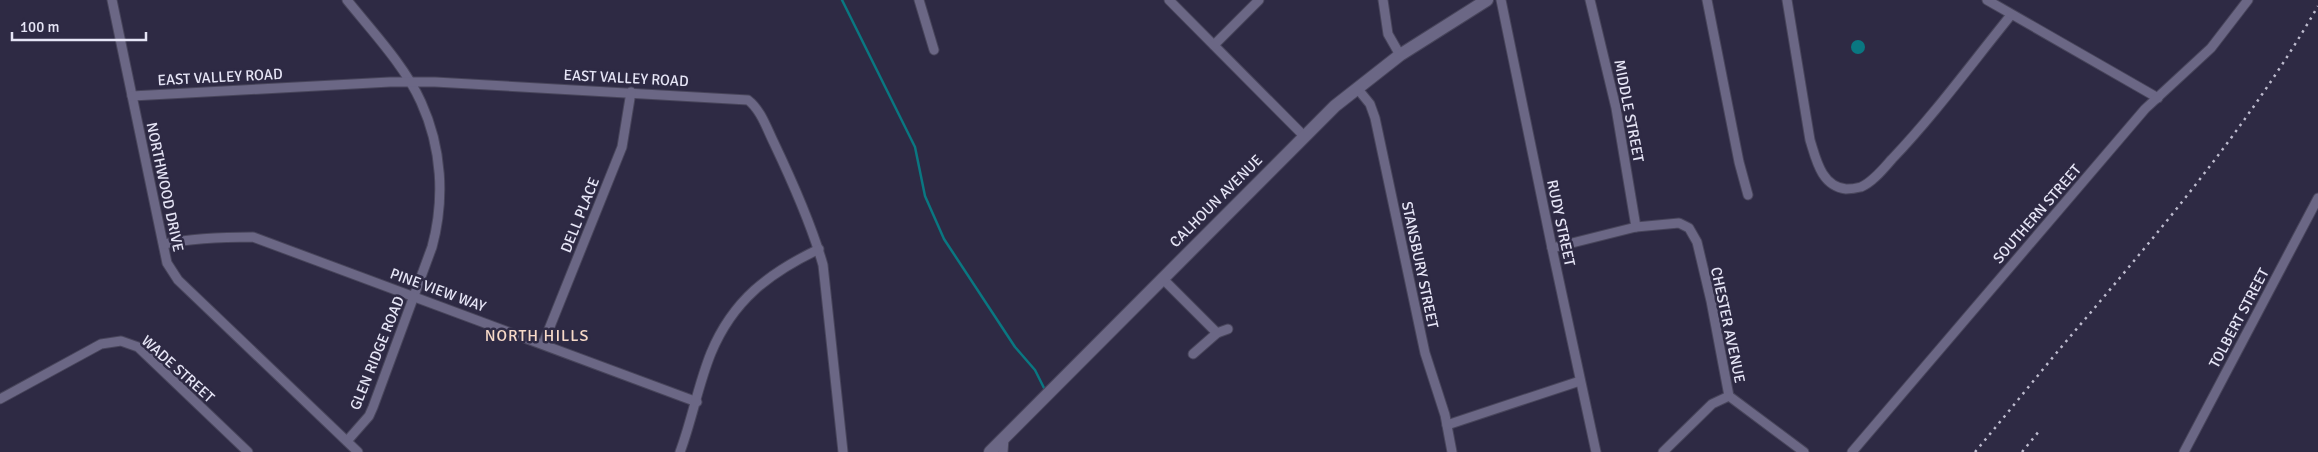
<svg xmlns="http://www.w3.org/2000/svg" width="2318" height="452" font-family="Signika,sans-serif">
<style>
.water{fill:#0a7781}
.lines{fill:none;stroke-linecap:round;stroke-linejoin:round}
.stream{stroke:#0a7781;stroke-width:2.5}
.street-casing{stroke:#48455b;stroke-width:11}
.secondary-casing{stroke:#48455b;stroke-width:14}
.street{stroke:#6b6785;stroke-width:9}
.secondary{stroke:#6b6785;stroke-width:12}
.rail{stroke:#bdbbce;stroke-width:2.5;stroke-dasharray:2.5 5;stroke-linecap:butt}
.labels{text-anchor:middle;stroke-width:5;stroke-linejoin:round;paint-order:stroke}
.street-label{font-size:15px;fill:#e6e5f6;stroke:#2e2a44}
.neighbourhood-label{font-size:16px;letter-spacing:1px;fill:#f7d9c8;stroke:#2e2a44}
</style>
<rect width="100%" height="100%" fill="#2e2a44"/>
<circle class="water" cx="1858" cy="47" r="7"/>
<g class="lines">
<path class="stream" d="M842,0L915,147L925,196L944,239L1015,347L1035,370L1045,390"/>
<defs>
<g id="street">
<path d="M112,0L167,263L178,280L358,452"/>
<path d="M347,0C371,30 405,66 421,102C442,148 445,199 432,247L373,407L369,416L347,441"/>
<path d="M919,0L934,50"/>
<path d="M1169,0L1304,136"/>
<path d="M1383,0L1388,34L1400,55"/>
<path d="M1501,0L1552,248L1596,452"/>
<path d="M1590,0L1616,108L1636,227"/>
<path d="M1707,0L1739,162L1748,195"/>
<path d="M1787,0L1810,140C1816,159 1821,186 1846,189C1850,189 1857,188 1861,187C1873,182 1884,168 1892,159C1935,114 1972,63 2011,15"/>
<path d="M1987,0L2158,98"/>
<path d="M1214,45L1259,0"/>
<path d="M1357,88L1370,104L1375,118L1425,353L1445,415L1452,452"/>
<path d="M132,96L390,82H435L748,100C761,110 767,129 774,143C793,183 811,223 823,265L843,452"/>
<path d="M164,244C193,238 223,237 253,237L697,402"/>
<path d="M1552,248L1636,227L1679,223L1689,228L1697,242L1711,301L1729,396L1804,452"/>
<path d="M1162,278L1217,333"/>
<path d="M543,344L622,147L631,92"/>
<path d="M1193,354L1217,333L1228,329"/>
<path d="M0,399L101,344L121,341L138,347L248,452"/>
<path d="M1447,425L1580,381"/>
<path d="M680,452C692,420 698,385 711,353C733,300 769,273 819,249"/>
<path d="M1003,452L1004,438"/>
<path d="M1663,452L1712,404L1729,396"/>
<path d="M1852,452L2145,109L2211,48L2248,0"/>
<path d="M2184,452L2318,198"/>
</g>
<path id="secondary" d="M990,452L1335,106L1400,55L1487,0"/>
</defs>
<use href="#street" class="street-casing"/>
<use href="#secondary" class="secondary-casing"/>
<use href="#street" class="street"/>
<use href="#secondary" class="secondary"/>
<g class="rail">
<path d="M1975,452C2012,408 2048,362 2086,318C2169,220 2253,119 2318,6"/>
<path d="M2022,452L2040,430"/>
</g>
</g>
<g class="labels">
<g class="street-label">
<text transform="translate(220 77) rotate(-3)" y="5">EAST VALLEY ROAD</text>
<text transform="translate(626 78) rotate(3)" y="5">EAST VALLEY ROAD</text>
<text transform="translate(1629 111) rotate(79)" y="5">MIDDLE STREET</text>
<text transform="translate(165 187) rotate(78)" y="5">NORTHWOOD DRIVE</text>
<text transform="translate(1216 201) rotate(-45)" y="5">CALHOUN AVENUE</text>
<text transform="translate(2037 214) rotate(-49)" y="5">SOUTHERN STREET</text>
<text transform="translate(580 215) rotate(-68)" y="5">DELL PLACE</text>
<text transform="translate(1561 223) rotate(78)" y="5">RUDY STREET</text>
<text transform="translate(1420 265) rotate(78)" y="5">STANSBURY STREET</text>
<text transform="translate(438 290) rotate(20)" y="5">PINE VIEW WAY</text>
<text transform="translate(2239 318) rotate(-62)" y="5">TOLBERT STREET</text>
<text transform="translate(1728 325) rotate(78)" y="5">CHESTER AVENUE</text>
<text transform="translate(377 353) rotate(-68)" y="5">GLEN RIDGE ROAD</text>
<text transform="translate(178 369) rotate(42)" y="5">WADE STREET</text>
</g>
<g class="neighbourhood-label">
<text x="537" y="341">NORTH HILLS</text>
</g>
</g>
<path d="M12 32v8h134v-8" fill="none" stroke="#e6e5f6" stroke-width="2.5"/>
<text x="20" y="32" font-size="15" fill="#e6e5f6" stroke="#2e2a44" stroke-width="4" paint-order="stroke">100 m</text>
</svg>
